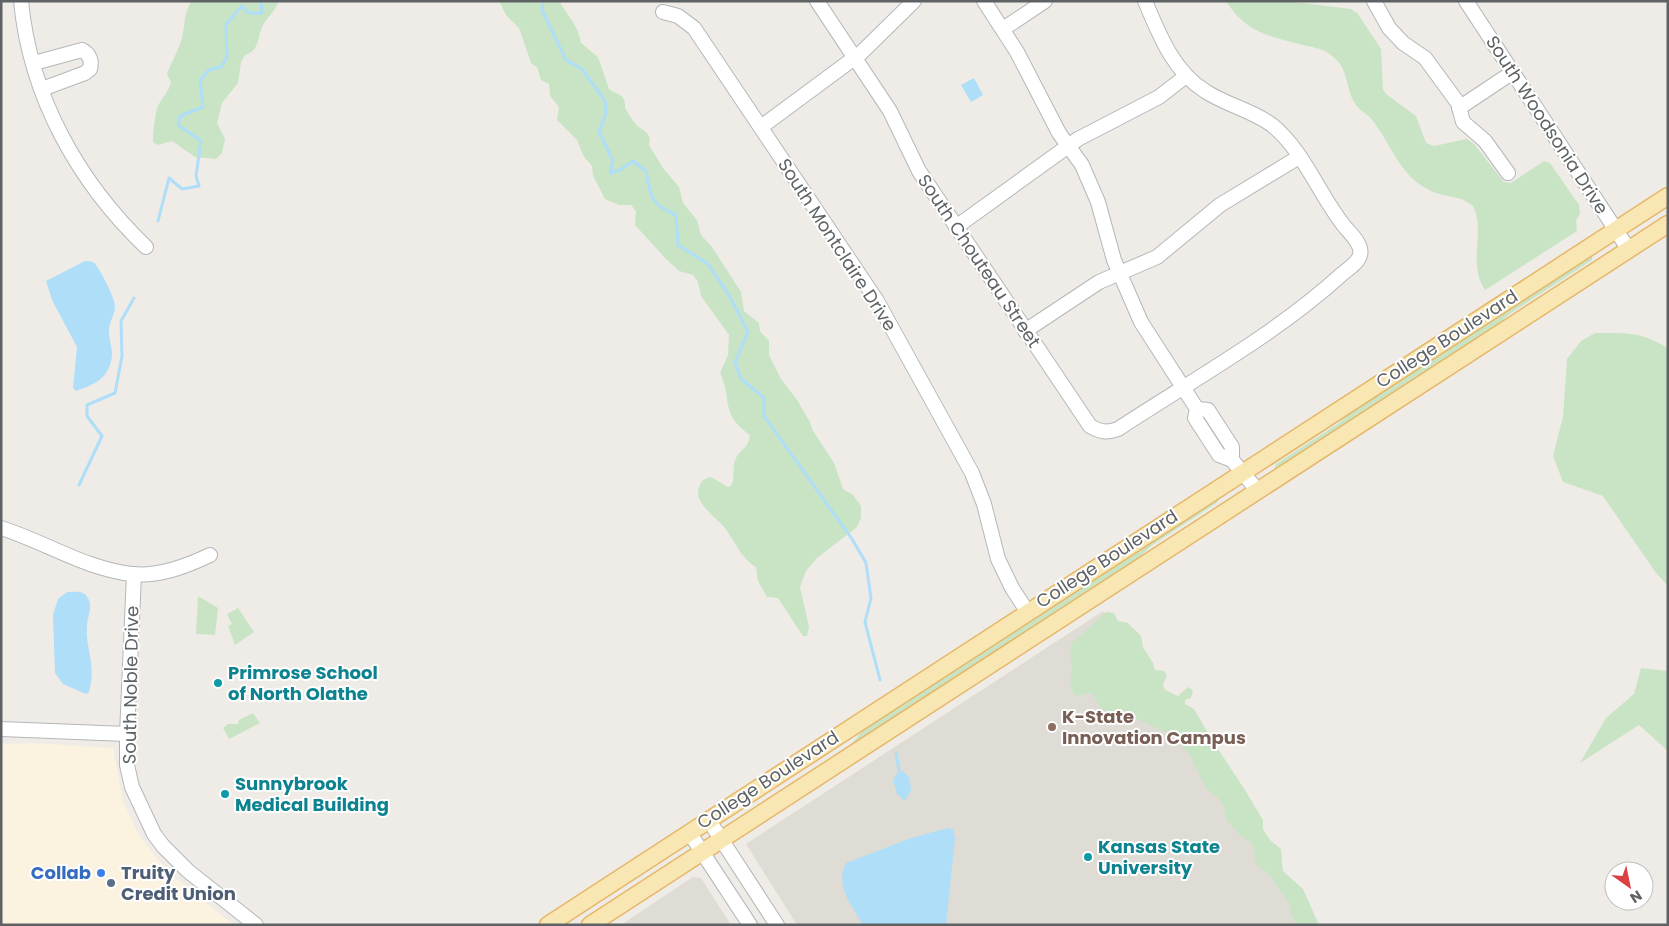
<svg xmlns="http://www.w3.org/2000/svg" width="1669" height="926" font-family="Poppins,sans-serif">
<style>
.commercial{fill:#fbf2df}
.education{fill:#dfdbd5}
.green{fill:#c8e4c5}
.water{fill:#aedef8}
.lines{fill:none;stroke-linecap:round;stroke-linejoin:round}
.stream{stroke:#aedef8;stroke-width:3}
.minor-casing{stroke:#b4b7ba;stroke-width:16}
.major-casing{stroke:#e6b769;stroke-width:19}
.minor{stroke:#fff;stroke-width:14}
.major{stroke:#f8e7b2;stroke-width:16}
.culture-dot{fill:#0f9aa8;stroke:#fff;stroke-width:2}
.education-dot{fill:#8d6e63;stroke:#fff;stroke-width:2}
.shop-dot{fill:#3f7fe0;stroke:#fff;stroke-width:2}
.service-dot{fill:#5c6f8a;stroke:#fff;stroke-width:2}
.labels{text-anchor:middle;stroke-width:4;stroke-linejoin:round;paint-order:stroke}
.street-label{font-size:18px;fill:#5e6265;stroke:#fff}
.culture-label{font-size:18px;font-weight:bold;fill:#0d838f;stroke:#fff;text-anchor:start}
.education-label{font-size:18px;font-weight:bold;fill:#785e54;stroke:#fff;text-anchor:start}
.shop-label{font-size:18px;font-weight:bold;fill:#366cbe;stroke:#fff;text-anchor:end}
.service-label{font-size:18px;font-weight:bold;fill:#4e5e75;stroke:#fff;text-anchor:start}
</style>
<rect width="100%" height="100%" fill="#efece7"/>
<path class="commercial" d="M32,743L113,748L123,801L138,834L169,873L234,925H1V744Z"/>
<g class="education">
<path d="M1103,611L1309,925H797L746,844Z"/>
<path d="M693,877L701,878L731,925H621Z"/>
</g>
<g class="green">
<path d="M192,1H279C275,11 268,17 263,25C257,37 260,51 245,55L241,62L238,83L222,103L217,123L225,139L222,153L216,159L195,157L172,141L158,145L153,142C153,134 155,113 158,106C162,97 168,94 171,82L167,74C171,63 176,55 180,44C186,31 182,14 192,1Z"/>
<path d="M499,1H559C568,16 578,25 581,43L598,57L609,89C619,96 626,94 625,108C628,113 631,118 634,122C641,131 653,132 649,145L663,168L679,187L683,203L697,220L701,235L712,247L741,292L744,311L759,323L760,331L769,341V355L781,379L797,400L810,422L812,429L834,463L843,489L853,495L861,506V518L857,527L817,558L806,571L800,587L809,627L807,636H803L778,598L767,597L758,581L756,567C742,559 736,544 727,531C719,518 690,503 700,485C702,480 706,478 711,477L728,487L731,486C736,477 731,467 736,458C741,448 748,450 750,435C719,413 733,400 720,373L728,355L729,335L701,296L698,282L693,275L679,271L666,259L635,225L636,211L631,205H619L605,199L593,176L592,166L584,157L577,140L557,120L559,107L550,96L549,84L541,80L537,67L531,63L519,28L506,15Z"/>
<path d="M1226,1H1287L1351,9L1358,14L1381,49L1383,89L1386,94L1416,116L1426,143L1434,146L1467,139L1474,144L1504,182L1511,183L1544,161L1550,163L1579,205L1580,213L1576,221L1577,231L1485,290C1467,264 1486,232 1473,206C1459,194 1442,198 1427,189C1399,174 1391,144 1373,121C1368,114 1358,110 1354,102C1344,84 1350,67 1328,53C1321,48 1311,47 1303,45C1269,36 1246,33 1226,1Z"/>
<path d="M1592,254V260L1508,315L1493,329L1277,469L1275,468L1276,464L1339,423L1356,407Z"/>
<path d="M1595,333C1627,333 1639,331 1668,348V586L1656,573L1603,496L1563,482L1553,456L1563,417L1567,359L1581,341Z"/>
<path d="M1217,498L1218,502L1151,546L1130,566L853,747L851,745L868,724Z"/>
<path d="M198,596L218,608L215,635L196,634Z"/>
<path d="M238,608L254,632L235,645L228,626L232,624L227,614Z"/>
<path d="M1106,612L1114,613L1118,621L1128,623L1141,636L1143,647L1153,663L1155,670L1164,671L1167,675L1163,685L1165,690L1178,696L1188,687L1193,690L1191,698L1185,700V704L1194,709L1212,740L1245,790L1263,820V829L1270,840L1281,849L1283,871L1303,889L1319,925H1297L1291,915L1290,905L1271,877L1255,863L1254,848L1251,842L1241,836L1227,821L1223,805L1218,798L1206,789L1190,755L1171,734L1131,717L1102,710L1092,693L1075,696L1070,687L1072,669L1070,649L1072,643Z"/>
<path d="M1641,668L1668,671V751L1639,725L1580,763L1606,718L1634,694Z"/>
<path d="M253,713L260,723L229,739L223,728L228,724H238L239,720Z"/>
</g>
<g class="water">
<path d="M974,78L983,95L971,102L961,85Z"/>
<path d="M85,261C88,261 90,261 93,262C99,266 116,300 115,307C115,315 108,323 109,333C111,351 116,356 106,373C99,383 87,387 76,391L73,388L77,347L52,300L46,281Z"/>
<path d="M67,592C74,592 84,590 88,598C93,607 88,615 87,625C85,649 97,664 89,692L86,694L63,684L55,673L53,615L58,599Z"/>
<path d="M898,772H904L909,777L911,790L905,801L897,794L893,780Z"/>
<path d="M948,828L953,830L955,838L946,925H863C853,907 834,885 846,863L911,838Z"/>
</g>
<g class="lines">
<g class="stream">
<path d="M543,1L542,10L566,60L582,69L605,101L606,114L599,131L613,161L610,173L620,170L633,161L646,171C651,197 650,204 676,215L678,245L708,264L730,297L748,332L735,362L741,379L764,398V416L852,539L866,563L871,598L865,622L880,680"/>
<path d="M158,221L169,178L182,189L199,186L196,176L201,141L178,125L180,116L203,107L200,80L209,70L221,67L227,57L226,24L242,6L249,13H262L261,1"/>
<path d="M79,485L102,436L87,416V405L115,393L122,356L121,321L134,298"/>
<path d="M896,753L900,776"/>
</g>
<defs>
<g id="minor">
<path d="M21,1C30,96 78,182 146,247"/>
<path d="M817,1L890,111L919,171L1090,426C1100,432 1107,433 1118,429C1194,379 1275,335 1342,274C1348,269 1358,263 1360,255C1363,245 1351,234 1345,227C1319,195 1304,151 1272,125C1252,110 1226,105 1205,91C1173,71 1159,34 1145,1"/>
<path d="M984,1L1017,52L1059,133L1082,165L1098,202L1114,260L1141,322L1197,409L1195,418L1219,455L1232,460L1258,491"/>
<path d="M1374,1L1389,28L1403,43L1425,58L1458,103L1463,122L1485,141L1508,173"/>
<path d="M1466,1L1629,250"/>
<path d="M663,12L678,16L694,28L877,301L972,473L984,504L998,559L1012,588L1027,611"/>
<path d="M1003,29L1045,1"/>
<path d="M34,63L82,50C90,54 92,61 90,69L85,73L42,89"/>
<path d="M1459,108L1513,72"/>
<path d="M761,127L861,53L914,1"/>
<path d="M956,227L1078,139L1159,97L1186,76"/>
<path d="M1025,331L1099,282L1157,257L1220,205L1299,157"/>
<path d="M1197,409L1208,410L1232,447V460"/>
<path d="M1,528C45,542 86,569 132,574C159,577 187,566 210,555"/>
<path d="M134,574L127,734V765L132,787L154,834L163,846L188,871L256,925"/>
<path d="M1,729L127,734"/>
<path d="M708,819L777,925"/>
<path d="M689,832L750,925"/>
</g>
<g id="major">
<path d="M548,925L1668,196"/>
<path d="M590,925L1668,224"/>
</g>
</defs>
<use href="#minor" class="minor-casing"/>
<use href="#major" class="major-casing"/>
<use href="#minor" class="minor"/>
<use href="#major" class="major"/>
</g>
<g class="culture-dot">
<circle cx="218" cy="683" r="5"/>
<circle cx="225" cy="794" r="5"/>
<circle cx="1088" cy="857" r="5"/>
</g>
<circle class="education-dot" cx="1052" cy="727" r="5"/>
<circle class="shop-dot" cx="101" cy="873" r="5"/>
<circle class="service-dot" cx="111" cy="883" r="5"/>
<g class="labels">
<g class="street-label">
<text transform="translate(1547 125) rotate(57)" y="6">South Woodsonia Drive</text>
<text transform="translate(837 245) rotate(57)" y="6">South Montclaire Drive</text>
<text transform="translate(979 261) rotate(56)" y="6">South Chouteau Street</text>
<text transform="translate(1447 339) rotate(-33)" y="6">College Boulevard</text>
<text transform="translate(1107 559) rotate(-33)" y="6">College Boulevard</text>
<text transform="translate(131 685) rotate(-89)" y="6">South Noble Drive</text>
<text transform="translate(768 780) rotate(-33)" y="6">College Boulevard</text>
</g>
<g class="culture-label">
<text x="228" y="679">Primrose School<tspan x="228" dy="21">of North Olathe</tspan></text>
<text x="235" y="790">Sunnybrook<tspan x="235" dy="21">Medical Building</tspan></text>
<text x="1098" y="853">Kansas State<tspan x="1098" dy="21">University</tspan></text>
</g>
<g class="education-label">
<text x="1062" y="723">K-State<tspan x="1062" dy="21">Innovation Campus</tspan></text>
</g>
<g class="shop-label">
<text x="91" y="879">Collab</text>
</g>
<g class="service-label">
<text x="121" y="879">Truity<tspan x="121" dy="21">Credit Union</tspan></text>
</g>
</g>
<rect width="1669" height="926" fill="none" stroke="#5e6265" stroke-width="5"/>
<g transform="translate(1629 886) rotate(147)"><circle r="24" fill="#ffffff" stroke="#bfc0c1"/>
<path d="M0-4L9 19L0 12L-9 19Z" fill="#db4043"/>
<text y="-8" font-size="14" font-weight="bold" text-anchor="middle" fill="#5e6265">N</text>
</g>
</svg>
